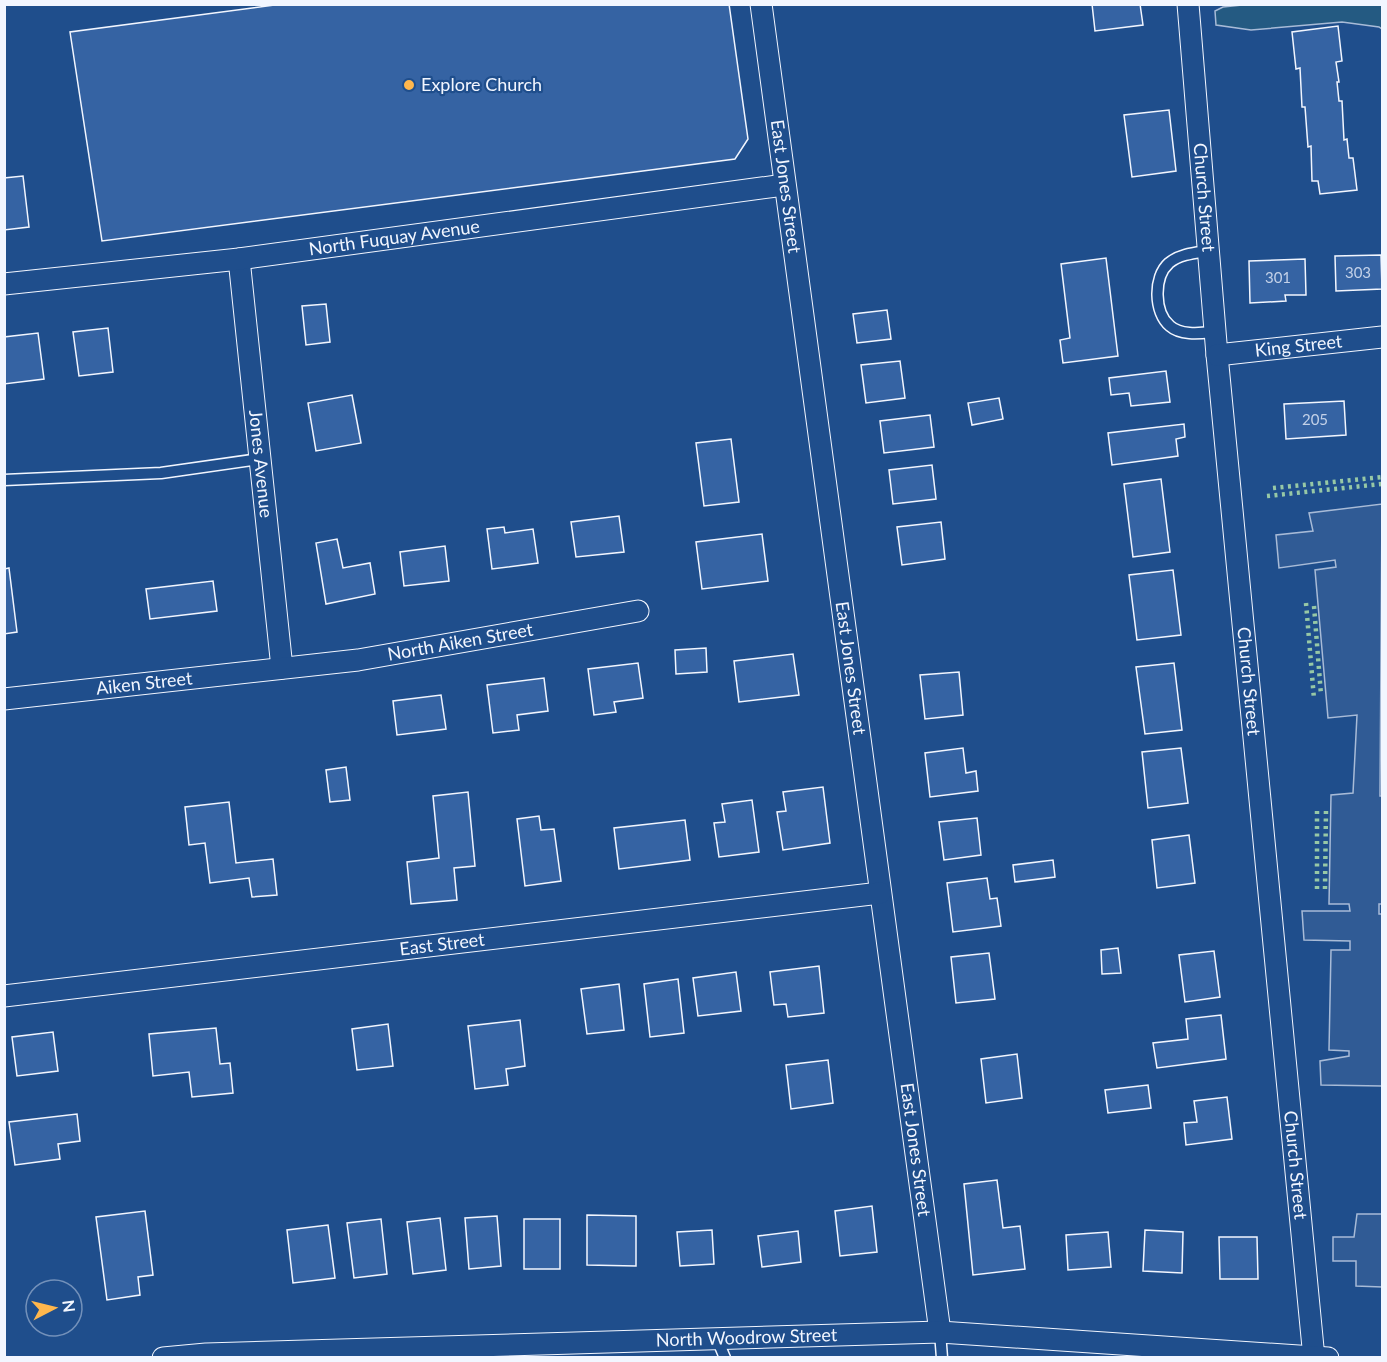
<svg xmlns="http://www.w3.org/2000/svg" width="1387" height="1362" font-family="Lato,sans-serif">
<style>
.green{fill:#245a82;stroke:#a8bbd7;stroke-width:1.5}
.parking{fill:#305b95;stroke:#a8bbd7;stroke-width:1.5}
.building{fill:#3563a3;stroke:#f2f6ff;stroke-width:1.5}
.lines{fill:none;stroke-linecap:round;stroke-linejoin:round}
.service-casing{stroke:#f2f6ff;stroke-width:13}
.minor-casing{stroke:#f2f6ff;stroke-width:23}
.service{stroke:#1f4e8c;stroke-width:10}
.minor{stroke:#1f4e8c;stroke-width:21}
.hedge{stroke:#97c8a6;stroke-width:4.5;stroke-dasharray:3 4.5;stroke-linecap:butt}
.poi-dot{fill:#ffb74d;stroke:#1f4e8c;stroke-width:2}
.labels{text-anchor:middle;stroke-width:4.5;stroke-linejoin:round;paint-order:stroke}
.number-label{font-size:15px;fill:#c3d1e8}
.poi-label{font-size:18px;fill:#f2f6ff;stroke:#1f4e8c;text-anchor:start}
.street-label{font-size:18px;fill:#f2f6ff;stroke:#1f4e8c}
</style>
<rect width="100%" height="100%" fill="#1f4e8c"/>
<path class="green" d="M1252,4L1382,5V29L1379,27L1342,22L1251,30L1216,25L1215,11L1223,7Z"/>
<g class="parking">
<path d="M1382,504L1380,796H1382V904H1379V914H1382V1086L1321,1085L1320,1061L1349,1056V1051L1329,1050L1331,950H1350V941L1304,940L1302,911H1350L1349,904H1329L1331,795L1353,793L1357,715L1328,718L1315,570L1336,567L1335,560L1279,568L1276,535L1313,531L1309,513Z"/>
<path d="M1357,1214H1382V1287L1356,1286V1261H1333V1237H1354Z"/>
</g>
<g class="building">
<path d="M282,4H729L748,139L735,159L102,241L70,32Z"/>
<path d="M1092,4H1140L1143,25L1095,31Z"/>
<path d="M1338,26L1342,61L1336,62L1339,82H1337L1339,101H1342L1344,140L1347,139L1349,158H1353L1357,190L1320,194L1318,181H1312L1311,146L1308,147L1305,107H1302L1300,68L1296,69L1292,32Z"/>
<path d="M1169,110L1176,171L1132,177L1124,115Z"/>
<path d="M23,176L29,227L4,230V178Z"/>
<path d="M1381,255L1382,289L1336,291L1335,256Z"/>
<path d="M1106,258L1118,356L1063,363L1060,340L1070,338L1061,264Z"/>
<path d="M1305,259L1306,295H1285L1286,301L1250,303L1249,261Z"/>
<path d="M326,304L330,342L306,345L302,306Z"/>
<path d="M887,310L891,339L857,343L853,314Z"/>
<path d="M108,328L113,372L79,376L73,332Z"/>
<path d="M38,333L44,379L4,384V337Z"/>
<path d="M900,361L905,398L866,403L861,365Z"/>
<path d="M1166,371L1170,402L1131,406L1129,393L1111,395L1109,378Z"/>
<path d="M352,395L361,443L316,451L308,403Z"/>
<path d="M999,398L1003,419L972,425L968,403Z"/>
<path d="M1344,401L1346,435L1286,439L1284,404Z"/>
<path d="M930,415L934,447L884,453L880,421Z"/>
<path d="M1184,424L1185,437L1176,439L1178,456L1112,465L1108,433Z"/>
<path d="M731,439L739,502L704,506L696,443Z"/>
<path d="M932,465L936,499L893,504L889,470Z"/>
<path d="M1161,479L1170,552L1133,557L1124,484Z"/>
<path d="M619,516L624,552L576,557L571,522Z"/>
<path d="M941,522L945,559L902,565L897,527Z"/>
<path d="M504,527L505,533L533,529L538,563L492,569L487,529Z"/>
<path d="M762,534L768,581L702,589L696,542Z"/>
<path d="M337,539L343,568L370,563L375,594L326,604L316,543Z"/>
<path d="M445,546L449,581L404,586L400,552Z"/>
<path d="M9,568L17,632L4,634V569Z"/>
<path d="M1173,570L1181,635L1137,640L1129,575Z"/>
<path d="M213,581L217,611L150,619L146,589Z"/>
<path d="M706,648L707,672L676,674L675,650Z"/>
<path d="M793,654L799,695L739,702L734,661Z"/>
<path d="M638,663L643,698L614,702L616,712L594,715L588,669Z"/>
<path d="M1174,663L1182,730L1145,734L1136,667Z"/>
<path d="M959,672L963,715L925,719L920,675Z"/>
<path d="M544,678L548,711L517,715L519,730L493,733L487,685Z"/>
<path d="M441,695L446,729L397,735L393,701Z"/>
<path d="M963,748L966,773L976,771L978,791L930,797L925,753Z"/>
<path d="M1181,748L1188,803L1148,808L1142,752Z"/>
<path d="M346,767L350,800L330,802L326,770Z"/>
<path d="M823,787L830,843L783,850L777,812L786,811L783,792Z"/>
<path d="M468,792L475,866L454,868L457,900L411,904L407,862L439,858L433,796Z"/>
<path d="M752,800L759,852L719,857L714,823L725,822L722,804Z"/>
<path d="M229,802L236,863L273,859L277,895L252,897L249,878L210,883L205,843L189,845L185,807Z"/>
<path d="M539,816L541,830L554,829L561,881L525,886L517,819Z"/>
<path d="M977,818L981,855L944,860L939,822Z"/>
<path d="M685,820L690,860L619,869L614,828Z"/>
<path d="M1189,835L1195,883L1157,888L1152,840Z"/>
<path d="M1053,860L1055,877L1015,882L1013,865Z"/>
<path d="M987,878L990,899L997,898L1001,926L953,932L947,883Z"/>
<path d="M1118,948L1121,973L1102,974L1101,950Z"/>
<path d="M1214,951L1220,997L1185,1002L1179,955Z"/>
<path d="M989,953L995,999L956,1003L951,957Z"/>
<path d="M819,966L824,1013L788,1017L786,1004L774,1005L770,972Z"/>
<path d="M736,972L741,1011L698,1016L693,978Z"/>
<path d="M678,979L684,1033L650,1037L644,984Z"/>
<path d="M619,984L624,1030L587,1034L581,989Z"/>
<path d="M1221,1015L1226,1059L1157,1068L1153,1043L1188,1039L1186,1019Z"/>
<path d="M520,1020L525,1066L506,1069L508,1085L475,1089L468,1026Z"/>
<path d="M388,1024L393,1066L357,1070L352,1029Z"/>
<path d="M216,1028L220,1064L230,1063L233,1093L192,1097L189,1072L153,1076L149,1034Z"/>
<path d="M53,1032L58,1071L17,1076L12,1037Z"/>
<path d="M1017,1054L1022,1098L986,1103L981,1059Z"/>
<path d="M828,1060L833,1103L791,1109L786,1065Z"/>
<path d="M1148,1085L1151,1108L1108,1113L1105,1090Z"/>
<path d="M1227,1097L1232,1139L1186,1145L1184,1123L1197,1122L1194,1101Z"/>
<path d="M77,1114L80,1141L58,1144L60,1159L15,1165L9,1122Z"/>
<path d="M997,1180L1003,1228L1020,1226L1025,1269L973,1275L964,1184Z"/>
<path d="M872,1206L877,1252L840,1256L835,1211Z"/>
<path d="M145,1211L153,1275L138,1277L140,1295L107,1300L96,1217Z"/>
<path d="M587,1215L636,1216V1266L587,1265Z"/>
<path d="M497,1216L501,1266L469,1269L465,1218Z"/>
<path d="M440,1218L446,1270L413,1274L407,1222Z"/>
<path d="M381,1219L387,1274L354,1278L347,1223Z"/>
<rect x="524" y="1219" width="36" height="50"/>
<path d="M328,1225L335,1278L293,1283L287,1230Z"/>
<path d="M712,1230L714,1264L680,1266L677,1232Z"/>
<path d="M1145,1230L1183,1232L1182,1273L1143,1271Z"/>
<path d="M798,1231L801,1262L762,1267L758,1236Z"/>
<path d="M1108,1232L1111,1267L1068,1270L1066,1235Z"/>
<path d="M1219,1237H1257L1258,1279H1220Z"/>
</g>
<g class="lines">
<defs>
<g id="service">
<path d="M1208,251C1195,253 1180,254 1169,263C1153,277 1154,313 1170,326C1181,336 1202,333 1215,332"/>
<path d="M4,480L161,473L259,459"/>
<path d="M940,1332L942,1358"/>
<path d="M717,1339L725,1358"/>
</g>
<g id="minor">
<path id="s1" d="M761,4L940,1332"/>
<path id="s2" d="M1188,4L1217,355L1314,1358"/>
<path id="s3" d="M239,259L282,668"/>
<path id="s4" d="M4,284L239,259L784,185"/>
<path id="s5" d="M1217,355L1382,337"/>
<path id="s6" d="M4,699L358,660L638,611"/>
<path id="s7" d="M4,996L880,893"/>
<path id="s8" d="M163,1358L206,1354L940,1332L1328,1358"/>
</g>
</defs>
<use href="#service" class="service-casing"/>
<use href="#minor" class="minor-casing"/>
<use href="#service" class="service"/>
<use href="#minor" class="minor"/>
<g class="hedge">
<path d="M1273,488L1382,477"/>
<path d="M1267,496L1382,484"/>
<path d="M1306,603L1314,699"/>
<path d="M1314,606L1321,695"/>
<path d="M1317,889V809"/>
<path d="M1325,889L1326,809"/>
</g>
</g>
<circle class="poi-dot" cx="409" cy="85" r="6"/>
<g class="labels">
<g class="number-label">
<text x="1358" y="278">303</text>
<text x="1278" y="283">301</text>
<text x="1315" y="425">205</text>
</g>
<g class="poi-label">
<text x="421" y="91">Explore Church</text>
</g>
<g class="street-label">
<text dy="6" stroke="none"><textPath href="#s1" startOffset="184">East Jones Street</textPath></text>
<text dy="6" stroke="none"><textPath href="#s2" startOffset="194">Church Street</textPath></text>
<text dy="6" stroke="none"><textPath href="#s4" startOffset="393">North Fuquay Avenue</textPath></text>
<text dy="6" stroke="none"><textPath href="#s5" startOffset="82">King Street</textPath></text>
<text dy="6" stroke="none"><textPath href="#s3" startOffset="206">Jones Avenue</textPath></text>
<text dy="6" stroke="none"><textPath href="#s6" startOffset="460">North Aiken Street</textPath></text>
<text dy="6" stroke="none"><textPath href="#s1" startOffset="670">East Jones Street</textPath></text>
<text dy="6" stroke="none"><textPath href="#s2" startOffset="680">Church Street</textPath></text>
<text dy="6" stroke="none"><textPath href="#s6" startOffset="141">Aiken Street</textPath></text>
<text dy="6" stroke="none"><textPath href="#s7" startOffset="441">East Street</textPath></text>
<text dy="6" stroke="none"><textPath href="#s1" startOffset="1156">East Jones Street</textPath></text>
<text dy="6" stroke="none"><textPath href="#s2" startOffset="1166">Church Street</textPath></text>
<text dy="6" stroke="none"><textPath href="#s8" startOffset="584">North Woodrow Street</textPath></text>
</g>
</g>
<rect width="1387" height="1362" fill="none" stroke="#f2f6ff" stroke-width="12"/>
<g transform="translate(54 1308) rotate(83)"><circle r="28" fill="#1f4e8c" stroke="#7391ba" stroke-width="1.5"/>
<path d="M0-4.5L10 22L0 15L-10 22Z" fill="#ffb74d"/>
<text y="-9" font-size="16" font-weight="bold" text-anchor="middle" fill="#f2f6ff">N</text>
</g>
</svg>
